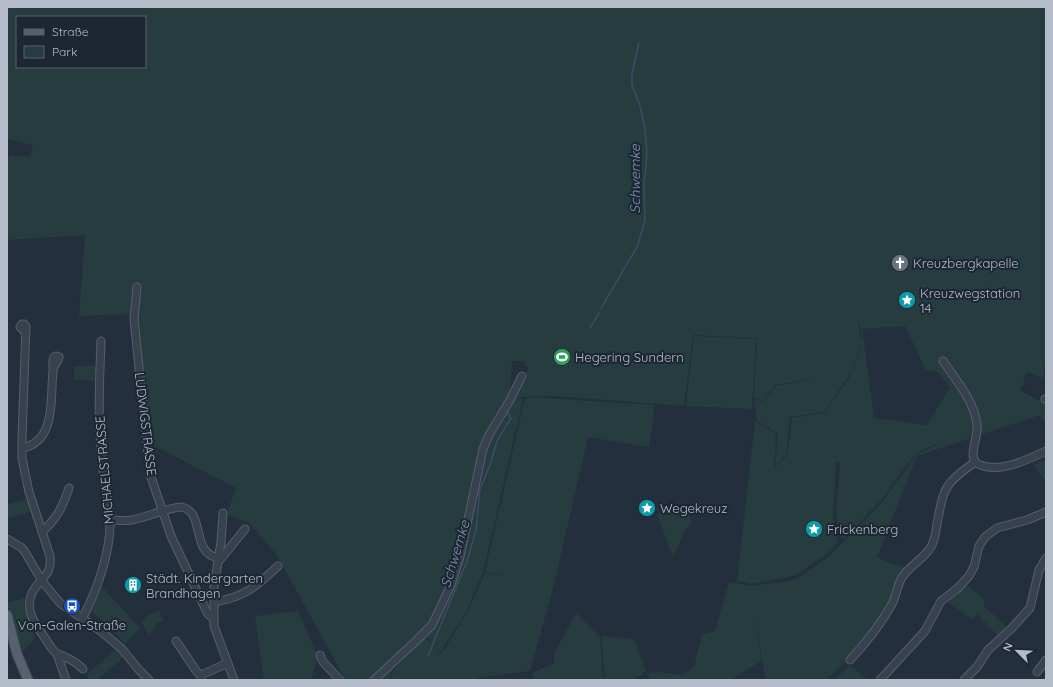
<svg xmlns="http://www.w3.org/2000/svg" width="1053" height="687" font-family="Quicksand,sans-serif">
<style>
.green{fill:#263c3f;fill-rule:evenodd}
.lines{fill:none;stroke-linecap:round;stroke-linejoin:round}
.stream{stroke:#394c67;stroke-width:1.5}
.minor-casing{stroke:#565f6c;stroke-width:9}
.major-casing{stroke:#414a57;stroke-width:11}
.minor{stroke:#38414e;stroke-width:7}
.major{stroke:#56606e;stroke-width:9}
.labels{text-anchor:middle;stroke-width:4;stroke-linejoin:round;paint-order:stroke}
.poi-label{font-size:13px;fill:#b4bcc9;stroke:#1d2633;text-anchor:start}
.street-label{font-size:13px;fill:#b4bcc9;stroke:#1d2633}
.water-label{font-size:14px;font-style:italic;fill:#7c92b1;stroke:#1d2633}
</style>
<rect width="100%" height="100%" fill="#242f3e"/>
<g class="green">
<path d="M7,7H1046V364H1045L1043,378L1029,372L1023,376L1025,383L1019,390L1046,404V426L1040,415L917,456L877,557L889,563L909,568L884,615L850,658L826,680H766L762,661L755,610L761,661L730,680H651L646,673L659,672L683,675L694,667L702,634L715,631L729,582L752,586L781,582L796,579L813,568L829,556L880,505L915,456L936,445V444L915,454L881,500L844,539L841,538C832,523 839,482 840,464L836,461L833,515L838,543L827,554L794,576L751,584L737,581L755,421L776,434L774,469L787,455L792,418L824,413L849,378L851,372H850L848,377L824,412L790,417L786,454L775,467L778,434L756,420V409L754,408L755,399L763,402L776,386L819,378L775,385L763,401L754,398L757,338L693,335L684,406L555,396L517,397L528,369L524,361H512L510,391L508,396L523,399L483,573L465,614L440,652L424,634L392,670L389,680H346L276,554L249,523L227,514L236,488L147,442L132,314L79,316L85,235L7,240V173L9,155L30,157L33,145L7,139ZM17,17H145V67H17ZM857,318C867,334 859,355 852,371L861,344L859,325ZM905,326L926,370L937,372L950,387L927,425L874,418L862,329Z"/>
<path d="M694,336L756,339L752,409L686,406Z"/>
<path d="M74,366H97V381L74,380Z"/>
<path d="M525,398H542L655,405L649,447L588,437L554,585L530,671L477,678L473,680H390L393,671L424,635L441,654L466,615L485,573L510,577L485,572Z"/>
<path d="M1046,460V481L1034,465Z"/>
<path d="M28,499L33,511L7,519V504Z"/>
<path d="M689,510L691,523L686,529L673,557L657,514Z"/>
<path d="M967,585L984,599V606L1008,628L999,637L977,614L972,619L947,602Z"/>
<path d="M102,587L140,628L125,643L92,611Z"/>
<path d="M24,598L25,610L35,638L21,654L7,603Z"/>
<path d="M159,610L163,621L157,623L149,636L142,622L147,615Z"/>
<path d="M298,611L318,657L311,680H264L255,616Z"/>
<path d="M576,613L600,637L603,680H533V672L554,664V654Z"/>
<path d="M601,636L634,639L646,671L633,680H605Z"/>
<path d="M116,649L124,657L97,680H88L87,674Z"/>
<path d="M850,665L868,680H834Z"/>
</g>
<g class="lines">
<g class="stream">
<path d="M601,308L637,247L645,220L644,186L647,154L645,129L640,106L632,85V74L639,42"/>
<path d="M590,328L599,313"/>
<path d="M428,656L467,561L476,530L480,489L490,465L497,441L511,418L508,413"/>
</g>
<defs>
<g id="minor">
<path d="M137,287L134,319L150,474L171,536L206,610L208,614L214,619"/>
<path d="M26,333L20,327L22,324H24L26,326L22,439V458L29,492L50,556C52,573 44,576 35,588C22,607 34,623 45,638C48,643 52,650 56,653C59,655 62,655 65,657C72,660 77,663 83,669"/>
<path d="M943,361C956,380 974,401 977,424C979,437 968,454 976,463C998,475 1026,460 1046,451"/>
<path d="M1045,399H1046"/>
<path d="M22,448C57,442 50,396 53,371C53,365 58,363 59,357L56,356L54,357L53,360V368"/>
<path d="M223,513L221,542L214,587V626L234,680"/>
<path d="M110,520C117,520 125,521 132,520C143,518 174,506 182,507C206,513 190,554 219,558"/>
<path d="M42,532C58,517 62,508 69,488"/>
<path d="M7,539L22,548L25,552L42,581L60,603L102,632L122,649L139,670L149,680"/>
<path d="M219,561L245,529"/>
<path d="M214,602C245,597 256,587 278,566"/>
<path d="M82,619C97,591 111,551 110,520C110,508 107,496 105,484C102,467 101,449 100,432C98,402 100,371 101,341"/>
<path d="M176,641L197,672L201,675V680"/>
<path d="M57,654L66,680"/>
<path d="M320,655L323,662L340,680"/>
<path d="M850,660C866,643 881,624 892,604C897,595 897,584 903,576C911,565 924,558 931,547C935,540 936,531 937,524C944,487 944,484 975,462"/>
<path d="M1037,672L1046,660"/>
<path d="M201,675L228,663"/>
<path d="M374,680L415,642L432,625L451,585L460,557L483,449L489,435L510,400L522,376"/>
<path d="M880,680L925,631L941,601L958,588L969,576L974,567L979,546L985,537L997,528L1027,520L1046,512"/>
<path d="M964,680L977,667L988,650L1012,628L1030,608L1039,570L1046,558"/>
</g>
<path id="major" d="M7,615L17,654L28,680"/>
</defs>
<use href="#minor" class="minor-casing"/>
<use href="#major" class="major-casing"/>
<use href="#minor" class="minor"/>
<use href="#major" class="major"/>
</g>
<defs>
<symbol id="church-disc" viewBox="-11 -11 22 22"><circle r="9.5" fill="#6b7280" stroke="#1d2633"/><path d="M-1.2-6h2.4v3.5h3.3v2.4h-3.3V6h-2.4V-.1h-3.3v-2.4h3.3Z" fill="#fff"/></symbol>
<symbol id="sight-disc" viewBox="-11 -11 22 22"><circle r="9.5" fill="#0f9aa8" stroke="#1d2633"/><path d="M0-6L1.8-2.2L6-1.7L2.9 1.2L3.7 5.4L0 3.3L-3.7 5.4L-2.9 1.2L-6-1.7L-1.8-2.2Z" fill="#fff"/></symbol>
<symbol id="stadium-disc" viewBox="-11 -11 22 22"><circle r="9.5" fill="#2e9e5b" stroke="#1d2633"/><path d="M0-5a6.5 5 0 1 0 0 10a6.5 5 0 1 0 0-10ZM-3.5-1.8h7v3.6h-7Z" fill="#fff"/></symbol>
<symbol id="building-disc" viewBox="-11 -11 22 22"><circle r="9.5" fill="#0f9aa8" stroke="#1d2633"/><path d="M-4-6H4V6H1V3H-1V6H-4ZM-2.5-4.3h1.7v1.8h-1.7ZM.8-4.3h1.7v1.8H.8ZM-2.5-1h1.7V.8h-1.7ZM.8-1h1.7V.8H.8Z" fill="#fff"/></symbol>
<symbol id="bus-disc" viewBox="-11 -11 22 22"><circle r="9.5" fill="#1a4fb4" stroke="#1d2633"/><path d="M-5-6H5V4H4V6H2V4H-2V6H-4V4H-5ZM-3.5-4V0h7V-4ZM-3.5 1.2v1.5H-2V1.2ZM2 1.2v1.5H3.5V1.2Z" fill="#fff"/></symbol>
</defs>
<g fill-rule="evenodd">
<use href="#church-disc" x="890" y="253" width="20" height="20"/>
<use href="#sight-disc" x="897" y="290" width="20" height="20"/>
<use href="#stadium-disc" x="552" y="347" width="20" height="20"/>
<use href="#sight-disc" x="637" y="498" width="20" height="20"/>
<use href="#sight-disc" x="804" y="519" width="20" height="20"/>
<use href="#building-disc" x="123" y="575" width="20" height="20"/>
<use href="#bus-disc" x="62" y="596" width="20" height="20"/>
</g>
<g class="labels">
<g class="poi-label">
<text x="913" y="268">Kreuzbergkapelle</text>
<text x="920" y="298">Kreuzwegstation<tspan x="920" dy="15">14</tspan></text>
<text x="575" y="362">Hegering Sundern</text>
<text x="660" y="513">Wegekreuz</text>
<text x="827" y="534">Frickenberg</text>
<text x="146" y="583">Städt. Kindergarten<tspan x="146" dy="15">Brandhagen</tspan></text>
<text x="72" y="630" text-anchor="middle">Von-Galen-Straße</text>
</g>
<g class="street-label">
<text transform="translate(146 424) rotate(83)" y="5">LUDWIGSTRASSE</text>
<text transform="translate(104 470) rotate(-95)" y="5">MICHAELSTRASSE</text>
</g>
<g class="water-label">
<text transform="translate(635 179) rotate(-90)" y="5">Schwemke</text>
<text transform="translate(455 554) rotate(-73)" y="5">Schwemke</text>
</g>
</g>
<rect width="1053" height="687" fill="none" stroke="#b4bcc9" stroke-width="16"/>
<rect x="16" y="16" width="130" height="52" fill="#1d2633" stroke="#59626f"/>
<rect x="24" y="29" width="20" height="6" fill="#56606e" stroke="#59626f"/>
<text x="52" y="36" font-size="12" fill="#b4bcc9">Straße</text>
<rect x="24" y="46" width="20" height="12" fill="#263c3f" stroke="#59626f"/>
<text x="52" y="56" font-size="12" fill="#b4bcc9">Park</text>
<g transform="translate(1017 651) rotate(294)" stroke="#1d2633" stroke-width="3" paint-order="stroke">
<path d="M0-3L7 15L0 10L-7 15Z" fill="#b4bcc9"/>
<text y="-6" font-size="11" font-weight="bold" text-anchor="middle" fill="#b4bcc9">N</text>
</g>
</svg>
